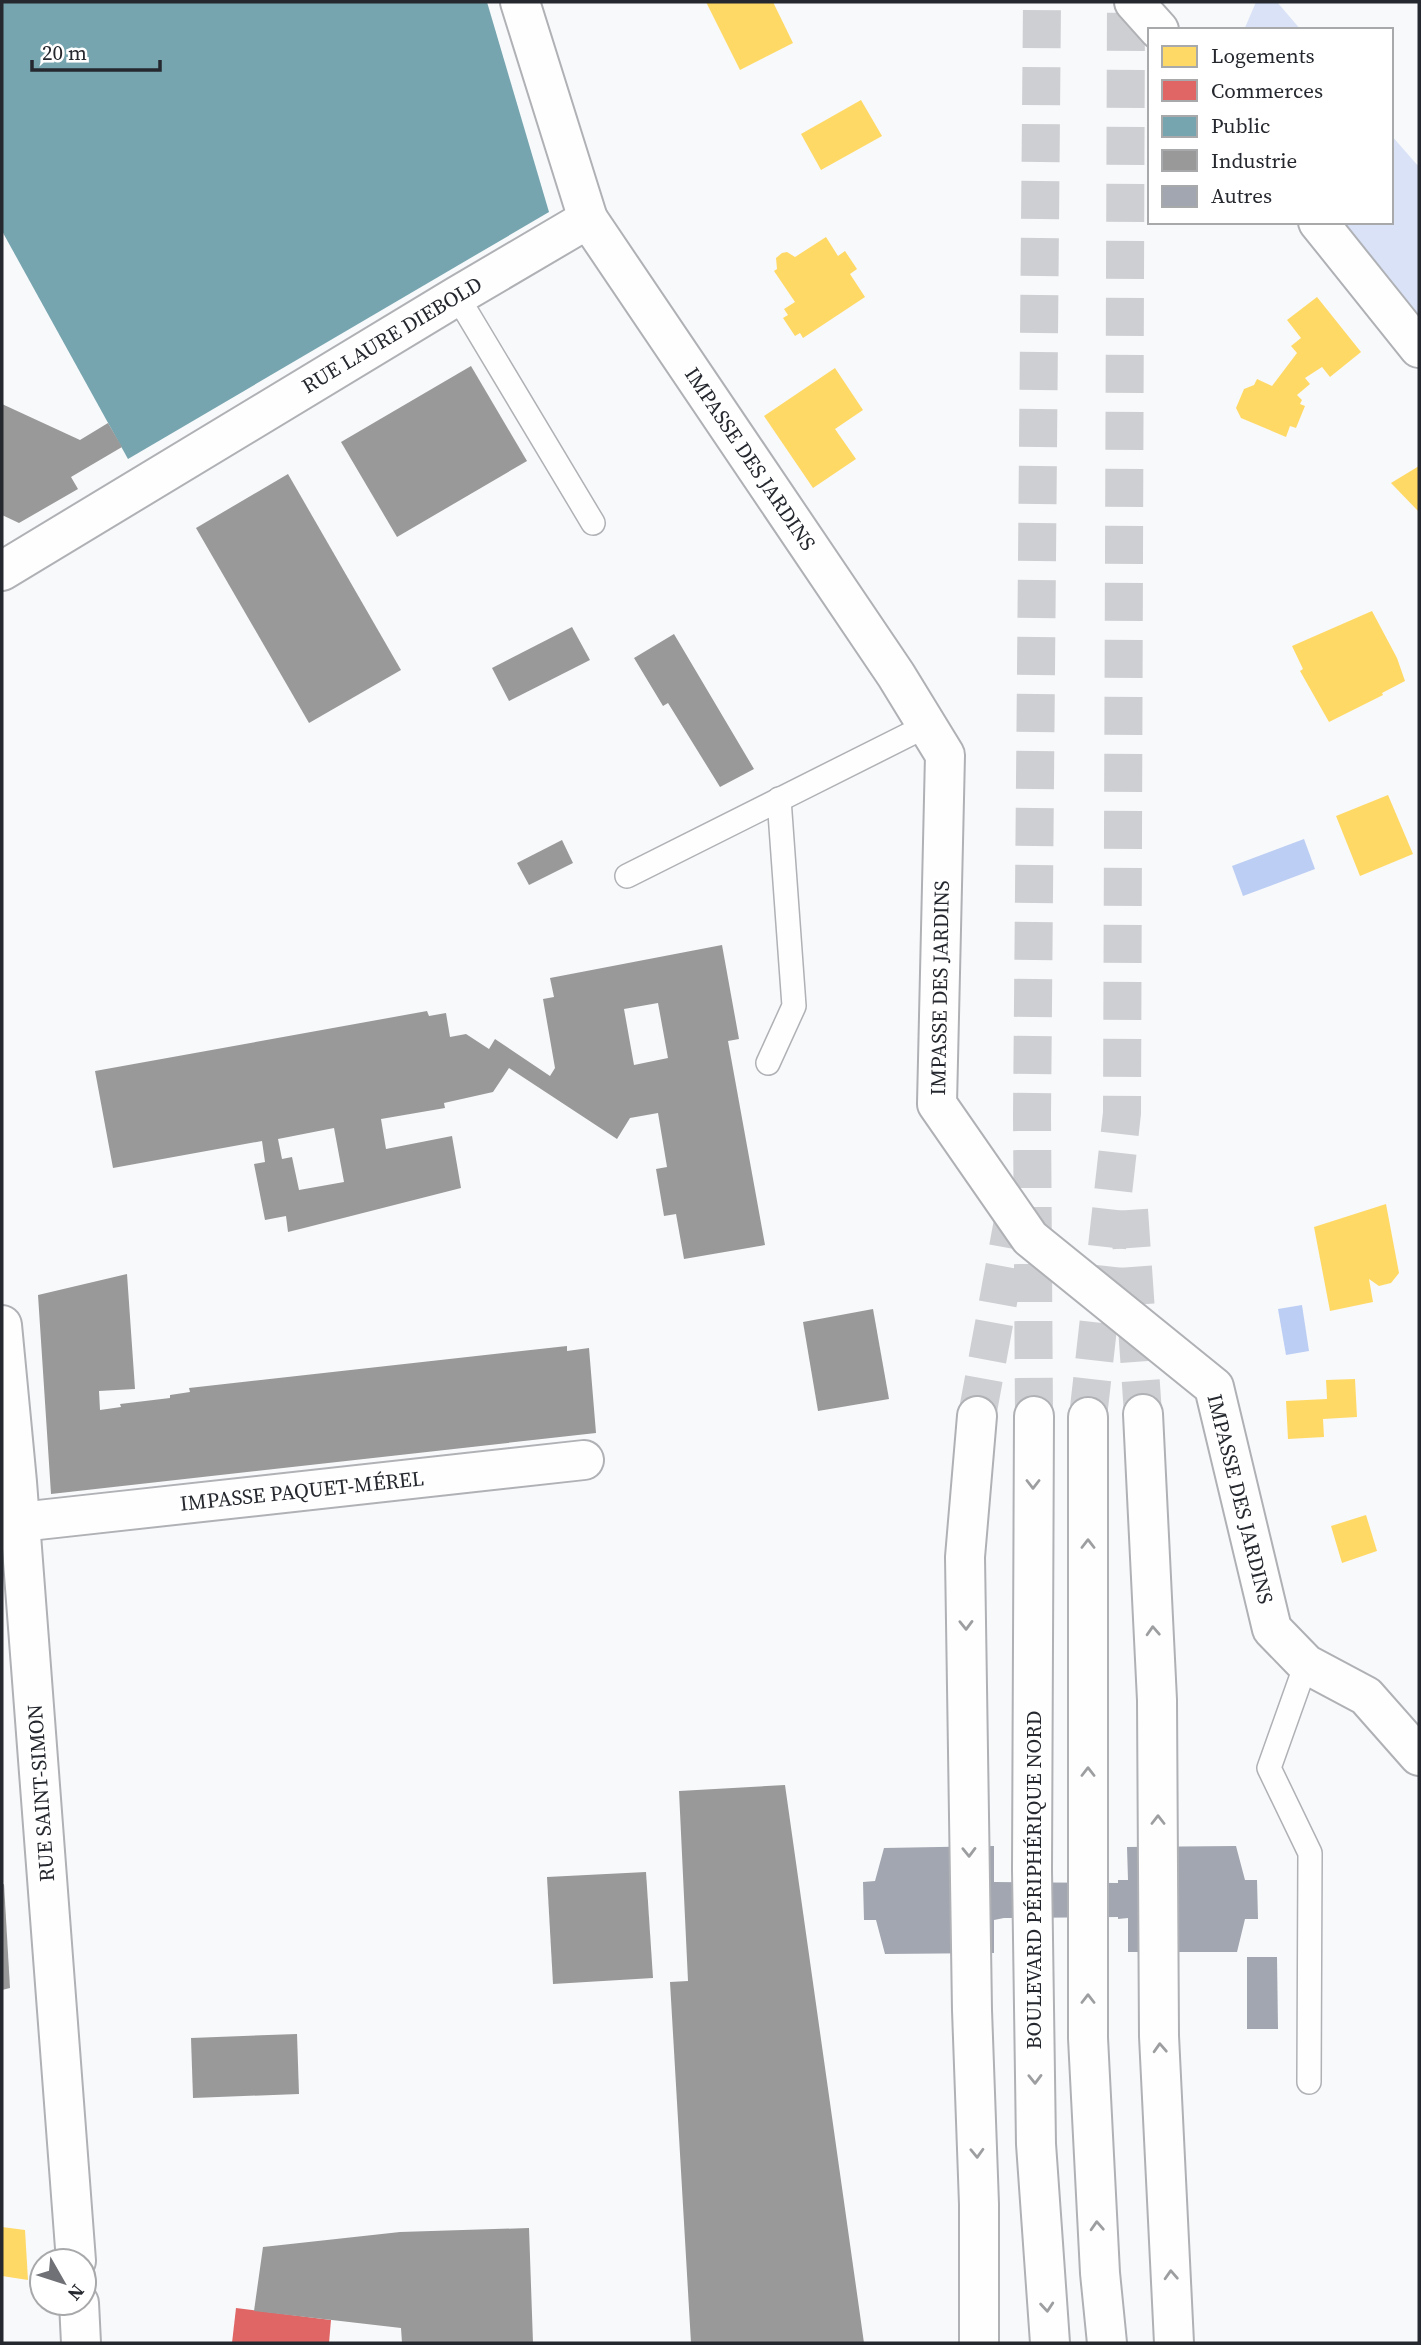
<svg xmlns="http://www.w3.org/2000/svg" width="1421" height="2345" font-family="'Source Serif 4',serif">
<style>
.green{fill:#d9e2f7}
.water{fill:#bccef3}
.homes{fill:#ffd966}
.shops{fill:#e06666}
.public{fill:#76a5af}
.industry{fill:#999;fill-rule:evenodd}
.building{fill:#a2a6b0}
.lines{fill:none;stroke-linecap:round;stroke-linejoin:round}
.trunk-tunnel{stroke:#cecfd2;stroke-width:38;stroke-dasharray:38 19;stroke-linecap:butt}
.service-casing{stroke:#afb1b5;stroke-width:26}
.minor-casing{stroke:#afb1b5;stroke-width:42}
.tertiary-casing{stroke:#afb1b5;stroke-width:42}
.trunk-casing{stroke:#afb1b5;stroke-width:42}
.service{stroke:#fefefe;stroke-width:23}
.minor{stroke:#fefefe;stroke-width:38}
.tertiary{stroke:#fefefe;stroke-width:38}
.trunk{stroke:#fefefe;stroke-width:38}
.oneway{stroke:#9c9ea0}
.labels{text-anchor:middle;stroke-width:7;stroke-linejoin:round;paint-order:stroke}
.street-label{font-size:21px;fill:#25282e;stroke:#fff}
</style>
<rect width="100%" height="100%" fill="#f8f9fb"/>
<g class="green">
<path d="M1256,2H1277L1301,30H1244Z"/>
<path d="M1391,135L1419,167V330L1339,222H1391Z"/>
</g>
<g class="water">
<path d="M1304,839L1315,869L1243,896L1232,866Z"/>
<path d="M1302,1305L1309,1351L1286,1355L1278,1309Z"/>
</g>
<g class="homes">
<path d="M706,2H773L793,43L740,70Z"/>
<path d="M861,100L882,136L821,170L801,134Z"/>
<path d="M826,237L838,256L845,251L857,269L850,274L865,297L803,338L800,333L795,336L783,318L788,315L784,309L795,302L774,271L777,269L776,258L782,253L787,252L795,257Z"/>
<path d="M1317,297L1361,352L1330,377L1322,367L1305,378L1310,384L1297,395L1302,400L1300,404L1305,406L1296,428L1290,426L1286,437L1241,418L1236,408L1244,389L1254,385L1257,379L1272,386L1297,353L1291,346L1301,338L1287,320Z"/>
<path d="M835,368L863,410L835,429L856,459L813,488L764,416Z"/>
<path d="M1419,466V512L1391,483Z"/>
<path d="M1372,611L1397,658L1405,681L1382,693L1383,695L1329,722L1300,671L1303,669L1292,646Z"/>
<path d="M1388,795L1413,854L1360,876L1336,816Z"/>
<path d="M1386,1204L1399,1273L1391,1283L1379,1286L1369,1279L1373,1302L1330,1311L1314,1227Z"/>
<path d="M1355,1379L1357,1417L1323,1419L1324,1437L1288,1439L1286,1401L1327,1399L1326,1380Z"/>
<path d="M1366,1515L1377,1551L1342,1563L1331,1526Z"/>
<path d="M2,2227L25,2230L28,2280L2,2276Z"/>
</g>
<path class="shops" d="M236,2308L331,2320L329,2343H232Z"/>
<path class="public" d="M2,2H487L549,212L128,459L2,231Z"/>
<g class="industry">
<path d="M471,366L527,461L397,537L341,442Z"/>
<path d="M2,404L80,440L108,423L122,447L71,477L78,489L19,523L2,515Z"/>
<path d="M288,474L401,670L309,723L196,528Z"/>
<path d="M572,627L590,660L509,701L492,668Z"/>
<path d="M674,634L754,769L720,787L668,703L663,706L634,658Z"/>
<path d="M562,840L573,863L529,885L517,863Z"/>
<path d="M722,945L739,1039L728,1041L765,1245L684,1259L676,1214L664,1216L656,1169L667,1167L658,1113L630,1118L617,1139L509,1068L493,1092L444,1103L445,1108L381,1119L386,1149L452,1136L461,1188L308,1227L288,1232L286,1216L265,1220L254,1164L265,1162L262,1141L113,1168L95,1071L427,1011L429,1016L446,1013L450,1037L466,1034L489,1049L495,1039L550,1076L555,1068L543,999L554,997L550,978ZM658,1003L668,1058L634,1065L624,1009ZM334,1128L344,1182L299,1190L292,1157L282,1159L278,1139Z"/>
<path d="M127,1274L135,1389L99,1391L100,1410L121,1407L120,1404L170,1398V1395L190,1392L189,1388L567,1346V1351L589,1348L596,1433L51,1494L38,1295Z"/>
<path d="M873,1309L889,1399L818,1411L803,1322Z"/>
<path d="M785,1785L864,2343H691L670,1982L688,1981L679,1791Z"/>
<path d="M646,1872L653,1978L553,1984L547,1877Z"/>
<path d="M4,1884L10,1988L2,1990V1885Z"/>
<path d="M297,2034L299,2094L193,2098L191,2038Z"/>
<path d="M529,2228L533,2343H402L401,2328L254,2311L263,2247L400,2232Z"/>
</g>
<g class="building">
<path d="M994,1846V1882L1118,1883V1880H1128L1127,1847L1236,1846L1245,1880H1257L1258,1919H1245L1237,1952H1128V1918L1118,1919V1917L1004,1918L994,1920V1953L885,1954L876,1920H864L863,1882L875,1881L884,1848Z"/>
<path d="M1247,1957H1277L1278,2029H1247Z"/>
</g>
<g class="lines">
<g class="trunk-tunnel">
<path d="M1129,1210L1143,1414"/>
<path d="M977,1416L1015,1210"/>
<path d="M1034,1416L1032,1115L1042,2"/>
<path d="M1088,1417L1122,1113L1126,2"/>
</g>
<defs>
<g id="service">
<path d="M457,296L593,523"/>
<path d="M627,876L926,726"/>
<path d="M768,1063L794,1006L779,799"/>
<path d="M1306,1664L1269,1768L1310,1853L1309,2082"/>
</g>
<g id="minor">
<path d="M588,219L896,675L945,755L937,1104L1030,1238L1214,1387L1272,1629L1306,1664L1366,1696L1419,1756"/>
<path d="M2,571L457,296L588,219L520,2"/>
<path d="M20,1522L584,1460"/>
</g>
<g id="tertiary">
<path d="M1134,2L1159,30"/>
<path d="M1318,222L1419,348"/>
<path d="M2,1325L17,1482L76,2261"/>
<path d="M79,2303L81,2343"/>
</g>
<g id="trunk">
<path d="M1143,1414L1157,1700L1159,2036L1174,2343"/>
<path d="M977,1416L965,1557L972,2010L979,2204V2343"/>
<path d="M1034,1416L1032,1870L1036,2144L1050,2343"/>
<path d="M1088,1417V2038L1100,2273L1107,2343"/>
</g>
</defs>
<use href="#service" class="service-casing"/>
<use href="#minor" class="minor-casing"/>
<use href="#tertiary" class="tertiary-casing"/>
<use href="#trunk" class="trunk-casing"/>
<use href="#service" class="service"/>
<use href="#minor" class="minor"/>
<use href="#tertiary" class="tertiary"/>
<use href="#trunk" class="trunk"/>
</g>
<defs><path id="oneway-chevron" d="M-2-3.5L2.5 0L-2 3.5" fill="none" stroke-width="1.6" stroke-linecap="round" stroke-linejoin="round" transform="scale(1.75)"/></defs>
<g class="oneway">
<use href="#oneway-chevron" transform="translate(1033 1484) rotate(90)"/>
<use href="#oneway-chevron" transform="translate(1088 1544) rotate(-90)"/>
<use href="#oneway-chevron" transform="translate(966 1625) rotate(89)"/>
<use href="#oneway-chevron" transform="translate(1153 1631) rotate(-93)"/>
<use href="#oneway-chevron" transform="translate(1088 1772) rotate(-90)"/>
<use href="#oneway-chevron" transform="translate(1158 1820) rotate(-90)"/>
<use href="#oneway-chevron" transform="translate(969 1852) rotate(89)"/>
<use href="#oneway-chevron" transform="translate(1088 1999) rotate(-90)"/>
<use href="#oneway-chevron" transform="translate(1160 2048) rotate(-93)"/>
<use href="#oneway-chevron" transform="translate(1035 2079) rotate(89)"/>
<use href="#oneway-chevron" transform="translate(977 2153) rotate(88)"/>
<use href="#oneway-chevron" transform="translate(1097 2226) rotate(-93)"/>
<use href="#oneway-chevron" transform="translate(1171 2275) rotate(-93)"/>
<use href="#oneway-chevron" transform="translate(1047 2307) rotate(85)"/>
</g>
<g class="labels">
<g class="street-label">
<text transform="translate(392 335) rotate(-31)" y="7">RUE LAURE DIEBOLD</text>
<text transform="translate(750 459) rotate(56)" y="7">IMPASSE DES JARDINS</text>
<text transform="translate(940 988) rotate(-89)" y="7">IMPASSE DES JARDINS</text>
<text transform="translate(302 1491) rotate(-6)" y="7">IMPASSE PAQUET-MÉREL</text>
<text transform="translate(1240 1499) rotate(76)" y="7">IMPASSE DES JARDINS</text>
<text transform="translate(41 1793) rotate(-94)" y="7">RUE SAINT-SIMON</text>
<text transform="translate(1034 1880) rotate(-90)" y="7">BOULEVARD PÉRIPHÉRIQUE NORD</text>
</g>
</g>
<rect width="1421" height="2345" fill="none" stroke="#25282e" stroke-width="7"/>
<rect x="1148" y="28" width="245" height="196" fill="#ffffff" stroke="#a8a9ab" stroke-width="2"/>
<rect x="1162" y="46" width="35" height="21" fill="#ffd966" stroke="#a8a9ab" stroke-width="2"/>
<text x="1211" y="63" font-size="21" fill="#25282e">Logements</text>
<rect x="1162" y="80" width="35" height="21" fill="#e06666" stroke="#a8a9ab" stroke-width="2"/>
<text x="1211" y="98" font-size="21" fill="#25282e">Commerces</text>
<rect x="1162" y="116" width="35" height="21" fill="#76a5af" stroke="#a8a9ab" stroke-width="2"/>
<text x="1211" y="133" font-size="21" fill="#25282e">Public</text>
<rect x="1162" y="150" width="35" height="21" fill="#999999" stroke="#a8a9ab" stroke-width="2"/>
<text x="1211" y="168" font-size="21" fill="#25282e">Industrie</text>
<rect x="1162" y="186" width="35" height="21" fill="#a2a6b0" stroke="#a8a9ab" stroke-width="2"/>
<text x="1211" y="203" font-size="21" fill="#25282e">Autres</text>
<g transform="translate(63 2282) rotate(129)"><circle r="33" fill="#ffffff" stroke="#a8a9ab" stroke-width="2"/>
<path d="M0-5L12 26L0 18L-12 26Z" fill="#6f7176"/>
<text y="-10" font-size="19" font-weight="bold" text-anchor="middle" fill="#25282e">N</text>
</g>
<path d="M32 60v10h128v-10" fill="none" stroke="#25282e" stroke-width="3.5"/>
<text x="42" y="60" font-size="21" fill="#25282e" stroke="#ffffff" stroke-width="5" paint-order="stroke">20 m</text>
</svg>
